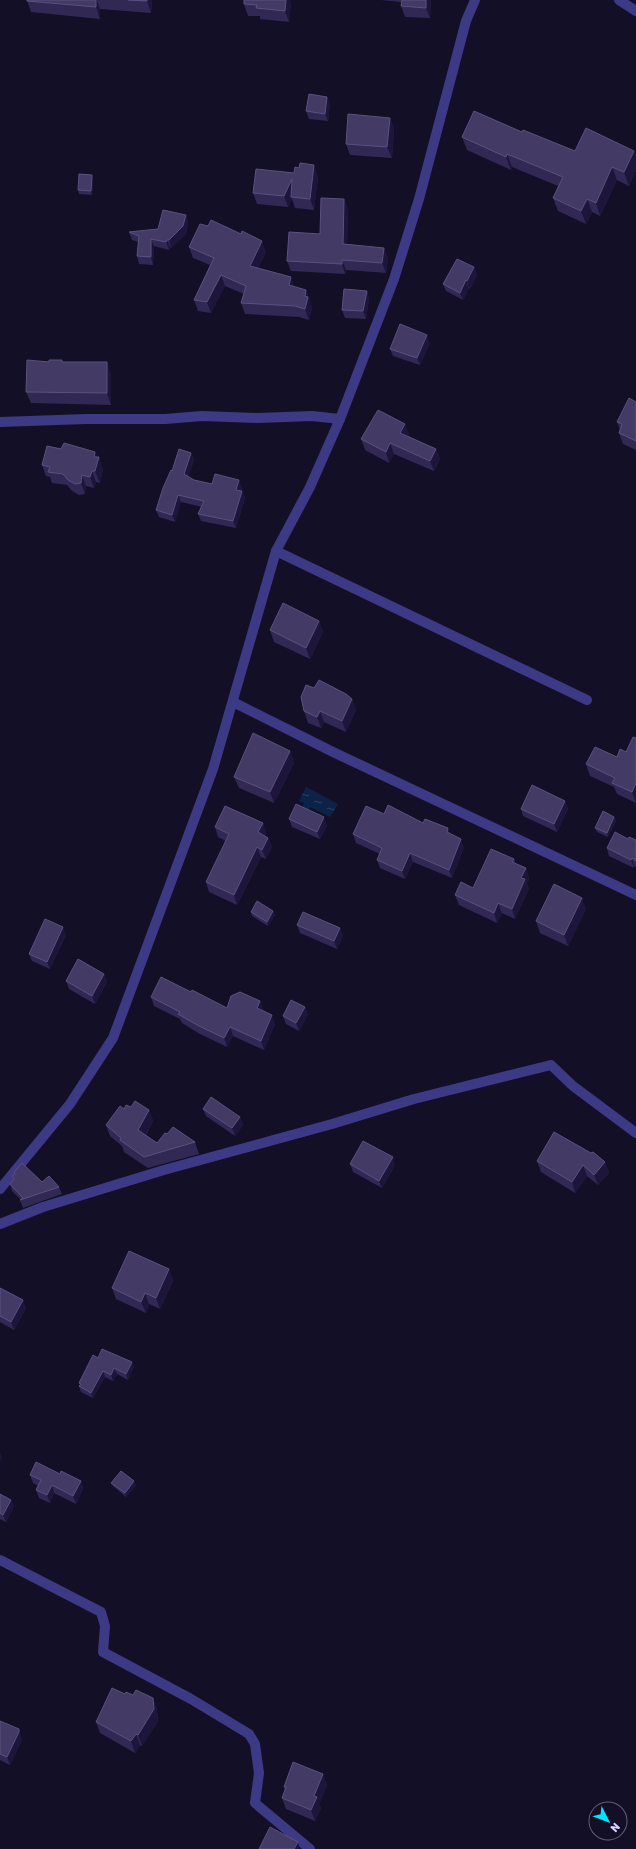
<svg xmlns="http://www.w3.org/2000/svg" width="636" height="1849" font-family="Rubik,sans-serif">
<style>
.water{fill:url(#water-ripples)}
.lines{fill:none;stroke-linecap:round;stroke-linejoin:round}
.minor{stroke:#3d3a85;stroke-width:10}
.wall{fill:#312854}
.shaded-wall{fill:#1d163a}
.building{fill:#433a66;stroke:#5a527e}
</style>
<defs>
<pattern id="water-ripples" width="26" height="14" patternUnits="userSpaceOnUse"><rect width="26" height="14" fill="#0c2248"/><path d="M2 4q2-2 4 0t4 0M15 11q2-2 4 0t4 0" fill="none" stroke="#2f4163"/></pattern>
</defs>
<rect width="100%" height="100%" fill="#130f26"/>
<path class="water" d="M306,787L338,804L330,817L310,807L307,812L301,810L304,803L299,801Z"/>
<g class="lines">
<g class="minor">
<path d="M619,0L636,11"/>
<path d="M0,422L86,419H165L202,416L258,418L312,416L340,419"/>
<path d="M276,551L587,700"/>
<path d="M233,702L333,752L636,895"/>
<path d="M0,1189L70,1104L113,1038L213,769L276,551L310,487L340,419L394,279L419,199L466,21L475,0"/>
<path d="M0,1224L43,1207L164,1170L332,1124L414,1099L551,1065L573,1086L636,1133"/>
<path d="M0,1560L101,1612L105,1626L103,1652L191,1699L249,1734L255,1744L259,1773L255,1803L310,1849"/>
</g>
</g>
<g class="wall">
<path d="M27,0H152L151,13L100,9V19L31,12Z"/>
<path d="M381,0H431L430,18L405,17L401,6V2Z"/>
<path d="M291,2L289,22L260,19V16H248L244,4Z"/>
<path d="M327,97L330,104L328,121L309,119L306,111Z"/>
<path d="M390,118L394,129L392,158L350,155L346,144Z"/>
<path d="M522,132L575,151H634L636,156V170L629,186L617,180L600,216L592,212L586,224L558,211L553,198L558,186L512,167L511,170L467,150L462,137Z"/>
<path d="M299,168L318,176L314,210L295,208L292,199L288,207L257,204L253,193L294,173Z"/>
<path d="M92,175L93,179L92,195L79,194L78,190Z"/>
<path d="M348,209L347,244L384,248L388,258L386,273L346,270L345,274L291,271L287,261L320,234Z"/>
<path d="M186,215L188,223L186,234L171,248L170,247L169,250L154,246L153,265L139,264L137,256L138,242L132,240L129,232L158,229Z"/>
<path d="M189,247L266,252L258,268L294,287L306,290L312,308L309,320L299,317L245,314L241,303L244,294L225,286L211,313L198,311L194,300L210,265L193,258Z"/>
<path d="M474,267L477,275L470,289L469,288L463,300L446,291L443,284Z"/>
<path d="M367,291L369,299L366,319L345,318L342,310Z"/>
<path d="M430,343L420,365L393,356L390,349Z"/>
<path d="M49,362H63L111,374V405L31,403L26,392Z"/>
<path d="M636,402V450L623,444L619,433L620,430L617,422Z"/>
<path d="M409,434L408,436L436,449L440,459L434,471L394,454L389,463L365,450L361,439Z"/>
<path d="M61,449L95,452L97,457L103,469L100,483L96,482L94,488L86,486L85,494L79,495L72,491L67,485L52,483L50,477L46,476L42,465Z"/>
<path d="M191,453L194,460L188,477L194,480L212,484L242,487L241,491H242L245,498L236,528L201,521L198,514L202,507L181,502L175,522L159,517L156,510L172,471Z"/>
<path d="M319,621L323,632L310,659L274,642L270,630Z"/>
<path d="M314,688L352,699L356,710L346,732L324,722L321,728L308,723L304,711Z"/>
<path d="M636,738V803L617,794L614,787L590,776L586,764L617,757L626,752Z"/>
<path d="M290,751L294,763L274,803L239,788L234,777Z"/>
<path d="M565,801L568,809L557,832L523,816L521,809Z"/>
<path d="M384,814L423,823L450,834L464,847L452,878L413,862L405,879L380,868L377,860L380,854L356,843L353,834Z"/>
<path d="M614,817L616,821L608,837L597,832L595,828Z"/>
<path d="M289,819L327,825L320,839L292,827Z"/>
<path d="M263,823L266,832L265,836L268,838L272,847L266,859L261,857L237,905L209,892L206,882L226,841L218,837L215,827Z"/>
<path d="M628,839L636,840V867L634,866V868L609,856L607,848Z"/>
<path d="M514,859L516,864L526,868L529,878L527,884L529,889L515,919L502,913L497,923L459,905L455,895L473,888Z"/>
<path d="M586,909L568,946L540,933L536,921Z"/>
<path d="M273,911L275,915L268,926L252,916L251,912Z"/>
<path d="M297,925L340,928L343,936L337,949L300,933Z"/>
<path d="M66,935L50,969L32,961L29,954Z"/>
<path d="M104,974L107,982L95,1004L69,989L66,981Z"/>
<path d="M191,992L227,1008L260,1001L263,1010L275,1024L264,1050L233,1036L227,1047L200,1034L182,1023L180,1019L154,1006L151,997Z"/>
<path d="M305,1007L308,1015L299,1031L286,1024L283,1016Z"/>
<path d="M131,1107L149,1110L153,1121L146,1135L157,1143L167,1134L195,1142L199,1154L148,1168L124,1152L122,1146L110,1136L106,1125L124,1109Z"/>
<path d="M203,1109L240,1117L243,1125L235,1136L206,1116Z"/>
<path d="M537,1161L605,1162L609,1173L598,1185L587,1176L575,1193L541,1172Z"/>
<path d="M350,1164L395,1165L382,1188L353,1172Z"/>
<path d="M14,1172L42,1182L59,1187L62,1194L23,1208L20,1200H21L12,1191L10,1184L13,1180L12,1176L15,1174Z"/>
<path d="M169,1269L173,1281L160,1309L149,1304L146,1313L116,1299L112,1288Z"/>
<path d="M0,1288L23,1300L26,1308L14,1330L0,1322Z"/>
<path d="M98,1358L134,1367L128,1380L117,1374L113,1381L105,1377L93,1398L81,1392L79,1386L80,1385L79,1383Z"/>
<path d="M60,1474L81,1481L83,1489L76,1504L54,1493L50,1503L39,1498L36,1490L38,1486L33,1483L30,1475Z"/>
<path d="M111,1483L136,1485L126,1497L113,1486Z"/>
<path d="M0,1494L11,1500L14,1506L6,1522L0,1519Z"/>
<path d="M125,1694L153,1698L157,1710L158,1721L142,1746L140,1745L135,1753L100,1733L96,1722Z"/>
<path d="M0,1721L22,1740L10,1765L0,1760Z"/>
<path d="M323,1774L327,1786L319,1804L321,1808L315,1821L286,1809L282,1798L285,1790L284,1787Z"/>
</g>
<g class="shaded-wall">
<path d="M96,0H97L100,9V19L96,7Z"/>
<path d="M147,0H152L151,13L147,1Z"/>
<path d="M286,0H290L291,2L289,22L285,11Z"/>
<path d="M426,0H431L430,18L426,8Z"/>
<path d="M327,97L330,104L328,121L325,114Z"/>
<path d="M390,118L394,129L392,158L387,147Z"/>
<path d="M634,151L636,156V170L629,186L624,172Z"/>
<path d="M507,154L512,167L511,170L506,157Z"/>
<path d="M314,165L318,176L314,210L310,199Z"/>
<path d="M612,167L617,180L600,216L596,203Z"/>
<path d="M92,175L93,179L92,195L91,191Z"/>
<path d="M292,179L291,197L292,199L288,207L284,196Z"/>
<path d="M344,199L348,209L347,254L343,244Z"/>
<path d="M587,199L592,212L586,224L581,211Z"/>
<path d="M186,215L188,223L186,234L171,248L169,240Z"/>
<path d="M151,239L154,246L153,265L151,257Z"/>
<path d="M167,240L170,247L169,250L166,242Z"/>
<path d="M262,241L266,252L254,277L250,266Z"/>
<path d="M384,248L388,258L386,273L382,263Z"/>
<path d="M342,260L346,270L345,274L342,264Z"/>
<path d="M474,267L477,275L470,289L467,281Z"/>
<path d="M221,275L225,286L211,313L207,302Z"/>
<path d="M291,277L295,288L289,285Z"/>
<path d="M466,280L469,288L463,300L460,293Z"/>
<path d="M306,290L312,308L309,320L305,309V296Z"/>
<path d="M367,291L369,299L366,319L363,311Z"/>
<path d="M427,335L430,343L420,365L417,358Z"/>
<path d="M107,362L111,374V405L107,393Z"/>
<path d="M405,424L409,434L404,443L400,433Z"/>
<path d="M390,443L394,454L389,463L386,452Z"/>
<path d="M436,449L440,459L434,471L430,461Z"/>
<path d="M95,452L98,460L99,457L103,469L100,483L95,471L94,457Z"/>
<path d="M191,453L194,460L187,482L184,474Z"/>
<path d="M92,471L96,482L94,488L90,477Z"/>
<path d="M82,475L86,486L85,494L81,483Z"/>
<path d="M239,480L242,487L239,497L236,490Z"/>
<path d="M242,491L245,498L236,528L233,521Z"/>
<path d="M178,495L181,502L175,522L172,515Z"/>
<path d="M319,621L323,632L310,659L306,648Z"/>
<path d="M352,699L356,710L346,732L342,721Z"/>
<path d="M320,711L324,722L321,728L317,717Z"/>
<path d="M290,751L294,763L274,803L270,792Z"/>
<path d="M636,783V803L632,792Z"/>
<path d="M565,801L568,809L557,832L554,824Z"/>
<path d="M324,817L327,825L320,839L317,832Z"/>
<path d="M614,817L616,821L608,837L607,833Z"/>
<path d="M263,823L266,832L262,842L258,832Z"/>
<path d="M448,828L451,837L447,832Z"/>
<path d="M268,838L272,847L266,859L262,850Z"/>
<path d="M461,839L464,847L452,878L449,870Z"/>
<path d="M257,847L261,857L237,905L234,895Z"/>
<path d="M410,853L413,862L405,879L402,871Z"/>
<path d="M632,858L634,866V868L631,860Z"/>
<path d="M526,868L529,878L527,884L529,889L515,919L512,909L521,878Z"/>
<path d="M582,898L586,909L568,946L564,935Z"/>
<path d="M498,903L502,913L497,923L494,913Z"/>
<path d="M273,911L275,915L268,926L267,922Z"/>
<path d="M63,927L66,935L50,969L47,962Z"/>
<path d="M340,928L343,936L337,949L334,941Z"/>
<path d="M104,974L107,982L95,1004L92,996Z"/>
<path d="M260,1001L263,1010L260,1016L257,1008Z"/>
<path d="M305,1007L308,1015L299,1031L296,1023Z"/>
<path d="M272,1015L275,1024L264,1050L261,1041Z"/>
<path d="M230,1027L233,1036L227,1047L224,1038Z"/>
<path d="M149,1110L153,1121L142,1141L138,1130Z"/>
<path d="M240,1117L243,1125L235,1136L232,1128Z"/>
<path d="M393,1157L395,1165L382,1188L379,1181Z"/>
<path d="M605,1162L609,1173L598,1185L594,1175Z"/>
<path d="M583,1165L587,1176L575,1193L572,1182Z"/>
<path d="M169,1269L173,1281L160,1309L156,1298Z"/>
<path d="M145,1293L149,1304L146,1313L141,1302Z"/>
<path d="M23,1300L26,1308L14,1330L11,1322Z"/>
<path d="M132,1362L134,1367L128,1380L126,1374Z"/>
<path d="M114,1368L117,1374L113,1381L111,1375Z"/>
<path d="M103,1371L105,1377L93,1398L91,1393Z"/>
<path d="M0,1452L2,1458L0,1463Z"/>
<path d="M81,1481L83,1489L76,1504L73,1496Z"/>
<path d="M134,1481L136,1485L126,1497L125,1493Z"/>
<path d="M52,1485L54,1493L50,1503L47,1495Z"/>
<path d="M11,1500L14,1506L6,1522L3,1515Z"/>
<path d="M153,1698L157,1710L158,1721L142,1746L138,1735Z"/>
<path d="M19,1729L22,1740L10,1765L7,1757Z"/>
<path d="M136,1734L140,1745L135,1753L131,1741Z"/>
<path d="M323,1774L327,1786L319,1804L321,1808L315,1821L311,1810L314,1796Z"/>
<path d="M298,1842L300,1849H294Z"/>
</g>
<g class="building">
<path d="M27,0H96V7L27,1Z"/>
<path d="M128,0H147V1Z"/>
<path d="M244,0H286L285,11L256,8L257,5L244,4Z"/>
<path d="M402,0H426V8L401,6Z"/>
<path d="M309,94L327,97L325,114L306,111Z"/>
<path d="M474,111L522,132L523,130L575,151L586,128L634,151L624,172L612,167L596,203L587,199L581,211L553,198L563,177L507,154L506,157L462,137Z"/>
<path d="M348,114L390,118L387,147L346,144Z"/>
<path d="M300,163L314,165L310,199L291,197L292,179L284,196L253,193L256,169L294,173L295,167L299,168Z"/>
<path d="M79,174L92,175L91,191L78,190Z"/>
<path d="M321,198L344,199L343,244L384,248L382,263L342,260V264L287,261L289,232L320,234Z"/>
<path d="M163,210L186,215L183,226L169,240H167L166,242L151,239V257L137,256L139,236L129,232L158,229Z"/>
<path d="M211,220L241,234L242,231L262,241L250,266L291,277L289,285L306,290L305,296L308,297L305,309L295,306L241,303L246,286L221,275L207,302L194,300L214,258L189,247L200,224L208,226Z"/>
<path d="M457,259L474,267L467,281L466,280L460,293L443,284Z"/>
<path d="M344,289L367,291L363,311L342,310Z"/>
<path d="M400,324L427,335L417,358L390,349Z"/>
<path d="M27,360L49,362V360H62V362H107V393L26,392Z"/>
<path d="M629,398L636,402V441L619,433L622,424L617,422Z"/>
<path d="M378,410L405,424L400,433L436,449L430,461L390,443L386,452L361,439Z"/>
<path d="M64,443L95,452L94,457H99L95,471H92L90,477L82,475L81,483L75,484L68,480L63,474L48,472L50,467L42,465L47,446L61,449Z"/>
<path d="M179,449L191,453L184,474L194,480L212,484L215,474L239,480L236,490L242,491L233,521L198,514L204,501L178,495L172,515L156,510L163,488L171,470L172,471Z"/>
<path d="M283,603L319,621L306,648L270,630Z"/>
<path d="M319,680L346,694L352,699L342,721L320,711L317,717L304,711L301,697L306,685L314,688Z"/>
<path d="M253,733L290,751L270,792L234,777Z"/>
<path d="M633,737L636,738V783L632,792L612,783L615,778L586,764L595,747L617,757L620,749L626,752Z"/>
<path d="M532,785L565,801L554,824L521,809Z"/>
<path d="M296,804L324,817L317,832L289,819Z"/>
<path d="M388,805L423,823L425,819L448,828L447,832L461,839L449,870L410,853L402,871L377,860L382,848L353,834L366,806L384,814Z"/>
<path d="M225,806L263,823L258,832L268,838L262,850L257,847L234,895L206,882L229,834L215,827Z"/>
<path d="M603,811L614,817L607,833L595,828Z"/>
<path d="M615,832L628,839L629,837L636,840V861L632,858L631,860L607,848Z"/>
<path d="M491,849L514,859L512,862L526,868L521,878L525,879L512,909L498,903L494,913L455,895L461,882L473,888Z"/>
<path d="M554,884L582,898L564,935L536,921Z"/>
<path d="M257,901L273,911L267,922L251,912Z"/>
<path d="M303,912L340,928L334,941L297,925Z"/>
<path d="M45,919L63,927L47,962L29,954Z"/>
<path d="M78,959L104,974L92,996L66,981Z"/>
<path d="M161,977L191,992L192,990L227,1008L231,996L240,992L260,1001L257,1008L272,1015L261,1041L230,1027L224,1038L197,1025L178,1014L180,1012L151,997Z"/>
<path d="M291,1000L305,1007L296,1023L283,1016Z"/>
<path d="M211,1097L240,1117L232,1128L203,1109Z"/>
<path d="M135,1101L149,1110L138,1130L157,1143L165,1133L167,1134L173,1127L195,1142L144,1157L120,1140L121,1138L106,1125L120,1106L124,1109L126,1105L131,1107Z"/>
<path d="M554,1132L591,1153L593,1152L605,1162L594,1175L583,1165L572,1182L537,1161Z"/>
<path d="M363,1141L393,1157L379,1181L350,1164Z"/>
<path d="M22,1163L42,1182L49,1176L59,1187L20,1200L23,1198L10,1184L14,1179L12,1176L15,1174L14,1172Z"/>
<path d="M129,1251L169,1269L156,1298L145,1293L141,1302L112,1288Z"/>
<path d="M0,1288L23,1300L11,1322L0,1316Z"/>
<path d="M102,1349L132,1362L126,1374L114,1368L111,1375L103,1371L91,1393L79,1386L81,1384L79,1383L93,1355L98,1358Z"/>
<path d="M36,1462L60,1474L61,1471L81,1481L73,1496L52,1485L47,1495L36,1490L41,1480L30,1475Z"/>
<path d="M121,1471L134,1481L125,1493L111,1483Z"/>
<path d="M0,1494L11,1500L3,1515L0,1513Z"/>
<path d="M112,1688L125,1694L126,1692L133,1695L136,1690L153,1698L154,1709L138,1735L136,1734L131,1741L96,1722Z"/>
<path d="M0,1721L19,1729V1732L7,1757L0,1754Z"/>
<path d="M293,1762L323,1774L314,1796L317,1797L311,1810L282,1798L286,1787H284Z"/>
<path d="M270,1827L298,1842L294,1849H259Z"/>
</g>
<g transform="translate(608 1821) rotate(132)"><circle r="19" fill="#130f26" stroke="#625e7d"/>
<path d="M0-3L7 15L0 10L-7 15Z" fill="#00e5ff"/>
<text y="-6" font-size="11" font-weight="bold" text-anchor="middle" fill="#d9d4ff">N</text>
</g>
</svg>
